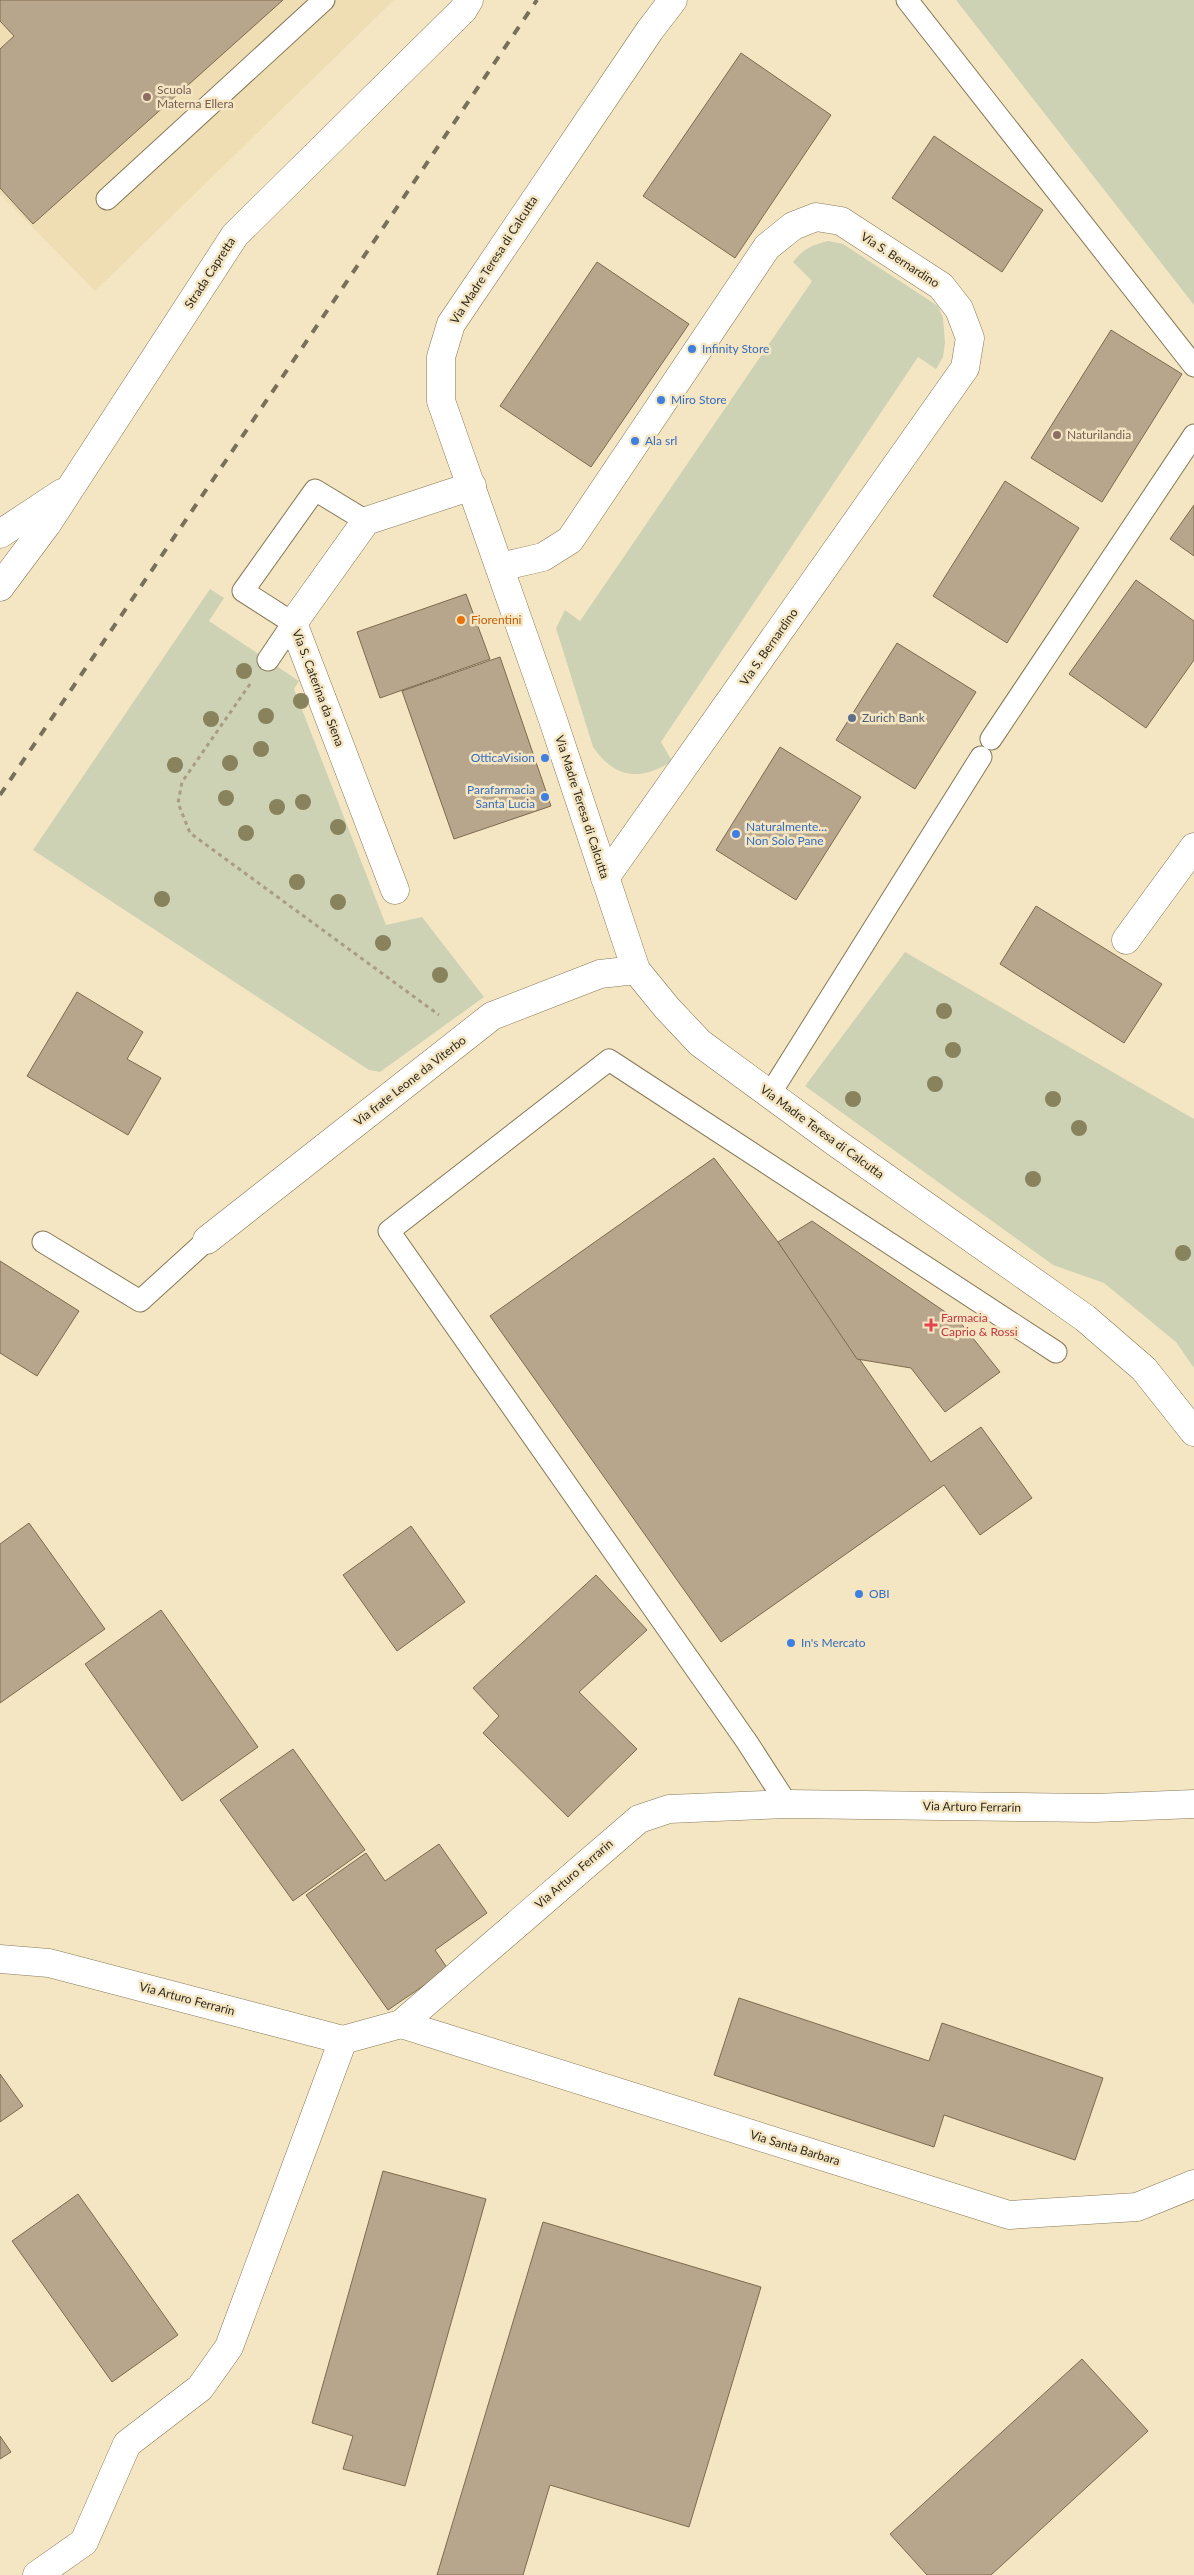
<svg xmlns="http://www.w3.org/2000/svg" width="1194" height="2575" font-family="Lato,sans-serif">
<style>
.built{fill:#efddb3}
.green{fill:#ced2b4}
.building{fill:#b8a68c;stroke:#7e6a4e}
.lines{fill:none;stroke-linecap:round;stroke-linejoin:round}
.service-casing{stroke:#867958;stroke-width:23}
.minor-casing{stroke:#867958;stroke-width:29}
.path{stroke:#a89d82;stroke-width:3;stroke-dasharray:4 4;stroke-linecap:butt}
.service{stroke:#fff;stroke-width:21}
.minor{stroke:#fff;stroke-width:28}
.rail{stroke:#79705a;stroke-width:4;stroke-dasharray:9 9;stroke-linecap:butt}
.tree{fill:#88825d}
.education-dot{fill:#8d6e63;stroke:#f5e6c3;stroke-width:2}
.shop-dot{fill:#3f7fe0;stroke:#f5e6c3;stroke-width:2}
.food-dot{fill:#e8710a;stroke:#f5e6c3;stroke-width:2}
.service-dot{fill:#5c6f8a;stroke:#f5e6c3;stroke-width:2}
.health-dot{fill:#e0444e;stroke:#f5e6c3;stroke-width:2}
.labels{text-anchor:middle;stroke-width:5;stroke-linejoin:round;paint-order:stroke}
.education-label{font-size:12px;fill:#785e54;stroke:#f5e6c3;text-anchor:start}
.street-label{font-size:12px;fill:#2f291c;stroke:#f5e6c3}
.shop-label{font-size:12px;fill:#366cbe;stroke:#f5e6c3;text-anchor:start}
.food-label{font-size:12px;fill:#c56008;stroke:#f5e6c3;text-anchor:start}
.service-label{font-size:12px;fill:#4e5e75;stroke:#f5e6c3;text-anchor:start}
.health-label{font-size:12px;fill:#be3a42;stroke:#f5e6c3;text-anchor:start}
</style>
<rect width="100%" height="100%" fill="#f5e6c3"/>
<path class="built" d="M0,0H394L95,291L0,194Z"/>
<g class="green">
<path d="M956,0H1194V305Z"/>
<path d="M828,241L843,244L938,306L943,318L945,343L943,357L936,369L918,357L661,742L672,761C641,782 614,778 593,747L556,628L565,610L580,621L812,281L793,262C803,249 812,245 828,241Z"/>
<path d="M210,589L224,598L209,621L299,681L294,689L386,925L422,917L484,997L380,1072L369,1070L33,850Z"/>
<path d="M905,952L1194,1119V1368L1176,1342L1104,1283L1053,1265L805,1086Z"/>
</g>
<g class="building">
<path d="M0,0H283L33,224L0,188V49L14,36L0,21Z"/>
<path d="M741,53L831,115L735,258L643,196Z"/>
<path d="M934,136L1043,210L1002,272L892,198Z"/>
<path d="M597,262L689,324L591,467L500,406Z"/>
<path d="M1111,330L1182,374L1102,502L1031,458Z"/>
<path d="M1005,481L1079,528L1007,643L933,596Z"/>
<path d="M1194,505V556L1170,539Z"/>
<path d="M1136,580L1194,621V660L1146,728L1069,674Z"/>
<path d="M466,594L490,659L380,698L357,632Z"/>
<path d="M897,643L976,692L915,789L836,740Z"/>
<path d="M500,657L551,806L454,839L402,691Z"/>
<path d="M780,747L861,797L796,900L716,850Z"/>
<path d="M1036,906L1162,984L1124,1043L1000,964Z"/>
<path d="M77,992L143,1032L127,1059L161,1078L128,1135L27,1076Z"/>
<path d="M714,1158L778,1242L931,1462L981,1427L1032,1498L980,1535L944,1485L721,1642L490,1316Z"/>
<path d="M812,1221L960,1322L1000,1372L945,1412L911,1368L857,1359L778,1242Z"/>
<path d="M0,1261L79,1311L37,1376L0,1353Z"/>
<path d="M29,1523L105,1629L0,1703V1544Z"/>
<path d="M411,1526L465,1602L397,1651L343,1575Z"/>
<path d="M596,1575L647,1630L579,1692L637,1749L568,1817L483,1733L499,1716L473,1688Z"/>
<path d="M161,1610L258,1747L182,1801L85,1664Z"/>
<path d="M293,1749L365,1850L293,1901L220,1800Z"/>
<path d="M439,1844L487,1913L435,1950L448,1969L388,2010L306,1895L366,1853L385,1881Z"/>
<path d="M739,1998L929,2061L942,2023L1103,2078L1075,2160L944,2115L934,2147L714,2075Z"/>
<path d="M0,2074L23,2106L0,2122Z"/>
<path d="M383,2171L486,2199L405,2486L343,2469L353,2436L312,2423Z"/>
<path d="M78,2194L178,2335L112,2382L12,2241Z"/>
<path d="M543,2222L761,2287L689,2527L550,2485L523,2575H437Z"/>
<path d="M1082,2359L1148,2431L991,2575H927L890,2534Z"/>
<path d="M0,2436L11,2452L0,2459Z"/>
</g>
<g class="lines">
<defs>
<g id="service">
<path d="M907,0L1194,366"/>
<path d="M107,199L324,0"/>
<path d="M268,660L293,623L243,591L315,490L366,521"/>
<path d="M991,739L1194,435"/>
<path d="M770,1094L981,757"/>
<path d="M43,1242L140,1301L207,1240"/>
<path d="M787,1804L747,1742L389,1231L609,1060L1056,1352"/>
</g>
<g id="minor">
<path d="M673,0L650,30L451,324L441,357V401L553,720L636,970L667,1008L700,1043L835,1142L1085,1318L1144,1369L1194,1432"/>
<path d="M0,534L62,493"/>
<path d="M500,567L543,557L570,540L767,247L793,226L816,217L841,221L941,286L959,309L970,338L965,368L605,878"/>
<path d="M0,587L47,524L235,235L463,10L469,0"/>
<path d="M395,890L293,623L366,521L472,486"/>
<path d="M1126,940L1194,847"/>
<path d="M207,1240L492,1016L600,974L636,970"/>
<path d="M0,1959L49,1963L343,2040L401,2024L639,1819L669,1809L787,1804L1095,1808L1194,1804"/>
<path d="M401,2024L1009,2215L1137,2207L1194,2184"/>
<path d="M37,2575L84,2542L127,2444L200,2388L229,2347L343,2040"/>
</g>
</defs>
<use href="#service" class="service-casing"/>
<use href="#minor" class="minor-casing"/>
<path class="path" d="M250,684L182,782L178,803L190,833L439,1015"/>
<use href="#service" class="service"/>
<use href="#minor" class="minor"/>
<path class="rail" d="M0,795L537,0"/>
</g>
<g class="tree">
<circle cx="244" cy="671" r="8"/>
<circle cx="301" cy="701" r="8"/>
<circle cx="266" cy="716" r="8"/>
<circle cx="211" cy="719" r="8"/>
<circle cx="261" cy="749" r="8"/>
<circle cx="230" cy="763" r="8"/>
<circle cx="175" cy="765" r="8"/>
<circle cx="226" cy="798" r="8"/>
<circle cx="303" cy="802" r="8"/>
<circle cx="277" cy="807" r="8"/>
<circle cx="338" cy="827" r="8"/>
<circle cx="246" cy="833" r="8"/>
<circle cx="297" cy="882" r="8"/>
<circle cx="162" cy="899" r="8"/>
<circle cx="338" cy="902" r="8"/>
<circle cx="383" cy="943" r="8"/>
<circle cx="440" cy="975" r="8"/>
<circle cx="944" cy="1011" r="8"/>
<circle cx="953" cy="1050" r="8"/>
<circle cx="935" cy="1084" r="8"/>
<circle cx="853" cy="1099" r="8"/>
<circle cx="1053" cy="1099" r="8"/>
<circle cx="1079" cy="1128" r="8"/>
<circle cx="1033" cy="1179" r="8"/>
<circle cx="1183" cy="1253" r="8"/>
</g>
<g class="education-dot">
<circle cx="147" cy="97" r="5"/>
<circle cx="1057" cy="435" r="5"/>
</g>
<g class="shop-dot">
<circle cx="692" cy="349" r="5"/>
<circle cx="661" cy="400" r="5"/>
<circle cx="635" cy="441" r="5"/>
<circle cx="545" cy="758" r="5"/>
<circle cx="545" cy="797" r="5"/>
<circle cx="736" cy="834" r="5"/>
<circle cx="859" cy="1594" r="5"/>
<circle cx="791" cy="1643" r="5"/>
</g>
<circle class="food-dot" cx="461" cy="620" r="5"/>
<circle class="service-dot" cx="852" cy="718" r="5"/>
<path class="health-dot" d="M928.5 1317.5h5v5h5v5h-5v5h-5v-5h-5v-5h5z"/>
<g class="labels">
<g class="education-label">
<text x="157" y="94">Scuola<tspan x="157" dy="14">Materna Ellera</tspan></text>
<text x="1067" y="439">Naturilandia</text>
</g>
<g class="street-label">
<text transform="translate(494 260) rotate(-57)" y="4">Via Madre Teresa di Calcutta</text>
<text transform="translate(900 260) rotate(33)" y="4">Via S. Bernardino</text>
<text transform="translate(210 273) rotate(-57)" y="4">Strada Capretta</text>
<text transform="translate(769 647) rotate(-55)" y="4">Via S. Bernardino</text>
<text transform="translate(318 688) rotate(69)" y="4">Via S. Caterina da Siena</text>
<text transform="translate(582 807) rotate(72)" y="4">Via Madre Teresa di Calcutta</text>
<text transform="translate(410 1081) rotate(-38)" y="4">Via frate Leone da Viterbo</text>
<text transform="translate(822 1132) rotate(36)" y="4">Via Madre Teresa di Calcutta</text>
<text transform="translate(972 1807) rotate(1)" y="4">Via Arturo Ferrarin</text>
<text transform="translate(574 1874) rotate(-41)" y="4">Via Arturo Ferrarin</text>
<text transform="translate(187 1999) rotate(15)" y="4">Via Arturo Ferrarin</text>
<text transform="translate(795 2148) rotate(17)" y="4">Via Santa Barbara</text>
</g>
<g class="shop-label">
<text x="702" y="353">Infinity Store</text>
<text x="671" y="404">Miro Store</text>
<text x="645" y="445">Ala srl</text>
<text x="535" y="762" text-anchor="end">OtticaVision</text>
<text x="535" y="794" text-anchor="end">Parafarmacia<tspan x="535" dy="14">Santa Lucia</tspan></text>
<text x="746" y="831">Naturalmente...<tspan x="746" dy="14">Non Solo Pane</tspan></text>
<text x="869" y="1598">OBI</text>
<text x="801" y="1647">In's Mercato</text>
</g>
<g class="food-label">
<text x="471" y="624">Fiorentini</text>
</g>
<g class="service-label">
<text x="862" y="722">Zurich Bank</text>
</g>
<g class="health-label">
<text x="941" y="1322">Farmacia<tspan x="941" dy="14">Caprio &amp; Rossi</tspan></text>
</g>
</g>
</svg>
